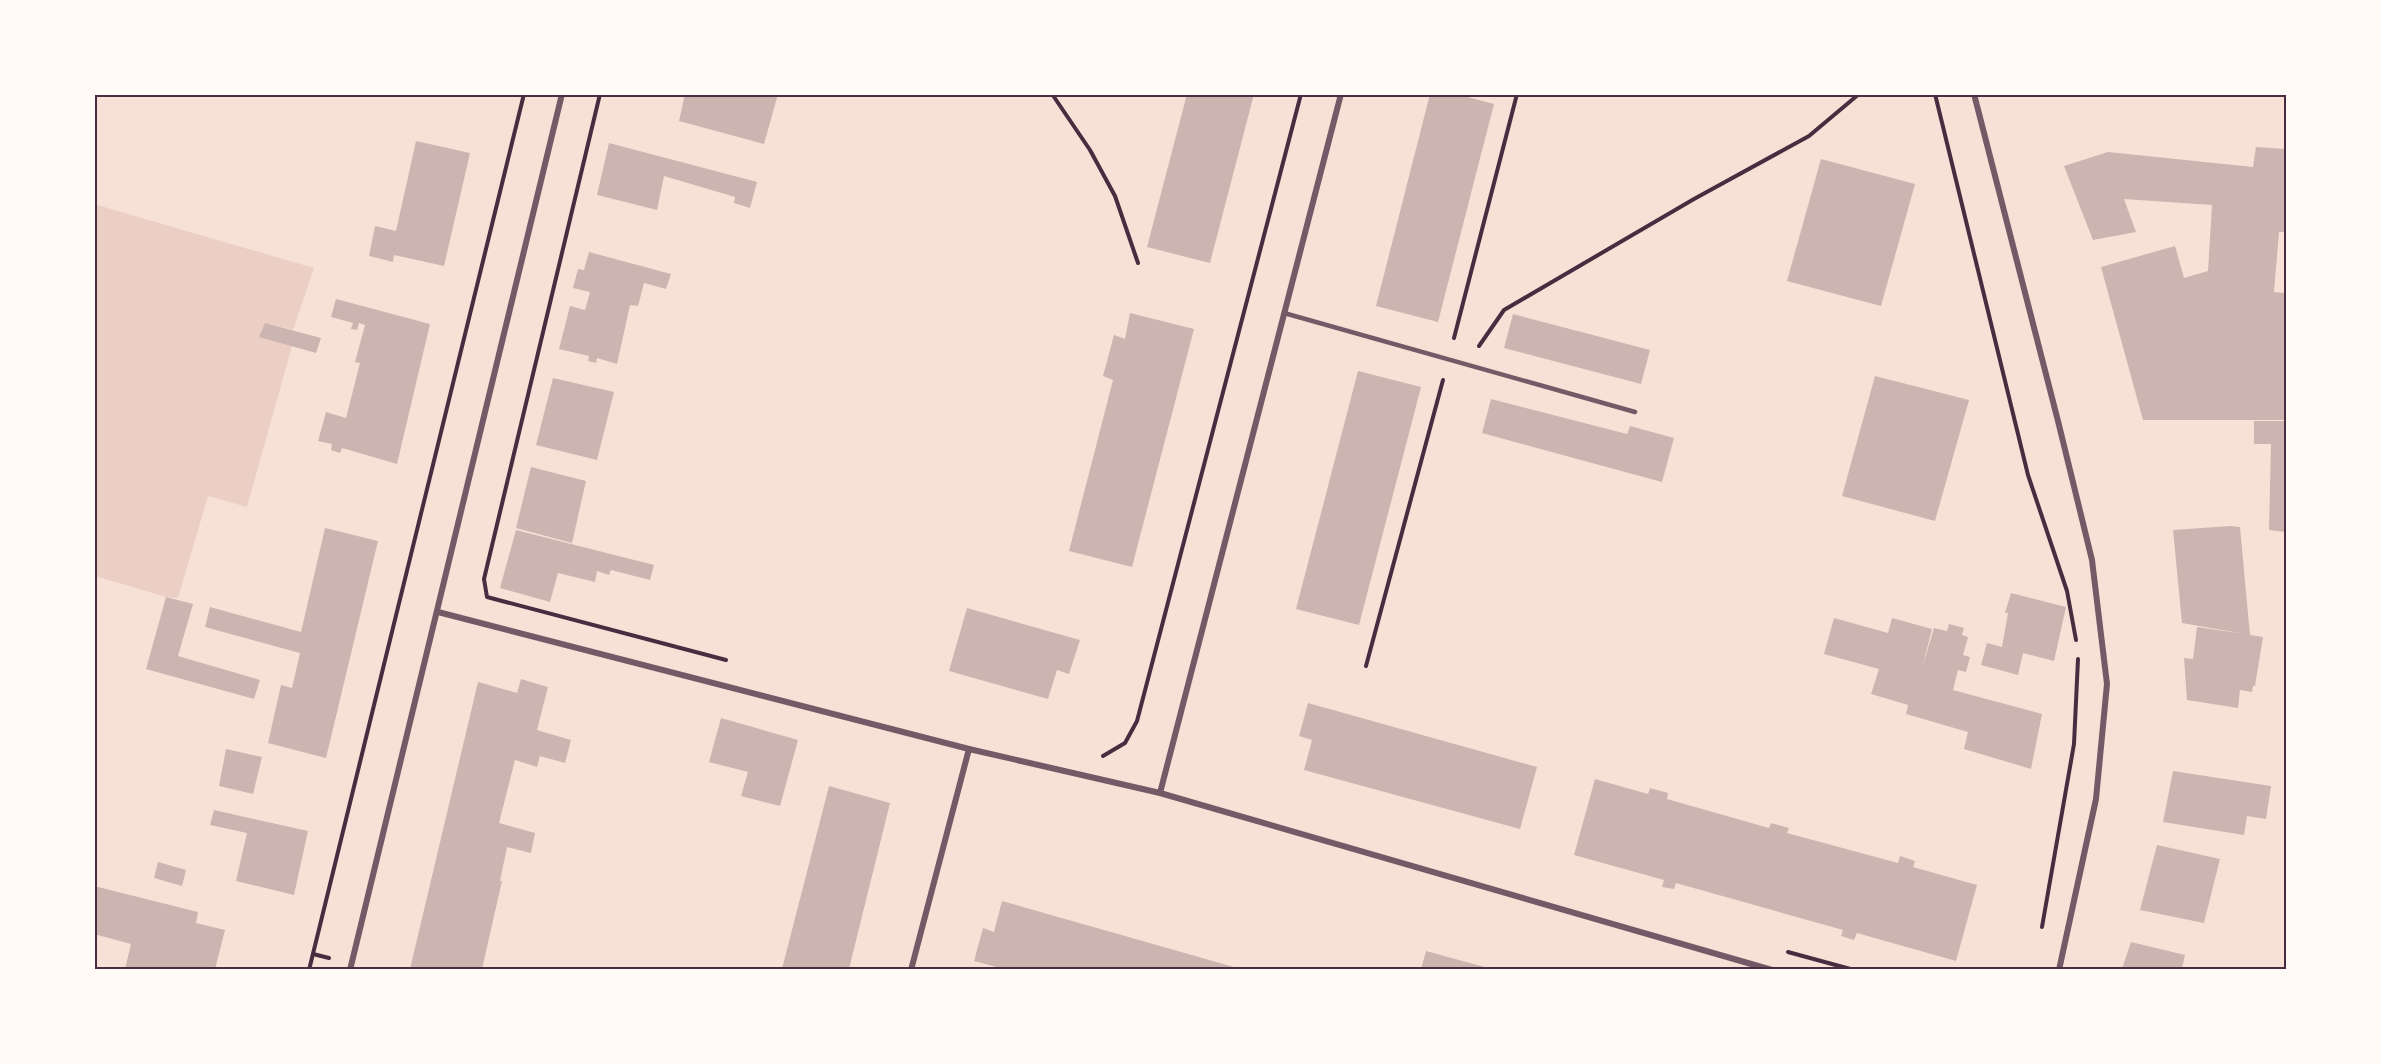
<svg xmlns="http://www.w3.org/2000/svg" width="2381" height="1064" font-family="'PT Sans Narrow',sans-serif">
<style>
.green{fill:#ebcfc5}
.building{fill:#ccb4b1}
.lines{fill:none;stroke-linecap:round;stroke-linejoin:round}
.path{stroke:#4a2c40;stroke-width:4}
.service{stroke:#755966;stroke-width:4.5}
.minor{stroke:#755966;stroke-width:6}
.neatline{fill:none;stroke:#4a2c40;stroke-width:2}
</style>
<rect width="100%" height="100%" fill="#f7e1d7"/>
<path class="green" d="M94,204L314,268L293,330L265,323L292,346L247,507L208,496L178,598L166,597L95,576Z"/>
<g class="building">
<path d="M685,94H778L764,144L679,121Z"/>
<path d="M1187,94H1254L1210,263L1147,247Z"/>
<path d="M1430,94H1456L1494,104L1438,322L1376,306Z"/>
<path d="M416,141L470,153L444,266L394,255L393,262L369,256L375,226L396,231Z"/>
<path d="M609,143L757,182L750,208L734,203L735,197L664,176L657,210L597,195Z"/>
<path d="M2256,147L2286,149V232H2279L2274,292L2286,293V420H2143L2101,267L2175,246L2184,278L2208,271L2212,205L2124,199L2136,232L2093,240L2064,166L2108,152L2253,167Z"/>
<path d="M1821,159L1915,184L1881,306L1787,281Z"/>
<path d="M589,252L671,274L666,289L644,283L638,306L630,305L617,364L597,358L596,363L588,361L589,356L559,349L570,306L585,310L590,292L573,288L578,269L584,270Z"/>
<path d="M336,299L430,324L397,464L342,448L340,453L331,450L332,444L318,441L326,412L346,418L360,363L355,362L365,325L359,323L357,330L351,329L353,323L331,317Z"/>
<path d="M1130,313L1194,329L1132,567L1069,551L1113,380L1103,376L1114,335L1125,339Z"/>
<path d="M1513,314L1650,350L1641,384L1504,348Z"/>
<path d="M265,323L321,338L316,353L259,337Z"/>
<path d="M1358,371L1421,387L1359,625L1296,609Z"/>
<path d="M1875,376L1969,400L1935,521L1842,496Z"/>
<path d="M553,378L614,392L597,460L536,445Z"/>
<path d="M1491,399L1627,434L1630,426L1674,438L1662,482L1482,433Z"/>
<path d="M2254,421H2286V532L2269,530L2271,444H2254Z"/>
<path d="M531,467L586,481L572,543L516,528Z"/>
<path d="M2230,526L2240,527L2250,635L2263,637L2255,686H2253L2252,692L2240,690L2238,708L2187,700L2184,658L2193,659L2197,627L2245,634L2182,623L2173,530Z"/>
<path d="M325,528L378,541L326,758L268,743L281,685L292,688L300,653L205,627L210,607L301,632Z"/>
<path d="M516,530L654,565L650,580L611,570L609,575L597,571L595,582L558,573L550,602L500,588Z"/>
<path d="M2011,593L2066,607L2054,661L2023,653L2018,675L1981,665L1987,643L2002,647L2008,613H2005Z"/>
<path d="M166,597L193,604L178,656L260,680L254,699L146,669Z"/>
<path d="M967,608L1080,640L1069,674L1057,670L1048,699L949,671Z"/>
<path d="M1834,618L1888,633L1892,618L1932,629L1922,668L1934,628L1947,631L1949,624L1964,628L1962,635L1968,637L1963,655L1970,657L1966,672L1958,670L1953,690L2042,714L2031,769L1964,749L1968,732L1906,714L1908,705L1871,694L1879,669L1824,654Z"/>
<path d="M521,679L548,687L537,730L571,740L565,763L540,756L537,767L515,760L499,823L535,833L531,853L507,847L500,881H502L482,969H410L478,682L517,693Z"/>
<path d="M1308,703L1537,767L1520,829L1304,770L1312,740L1299,736Z"/>
<path d="M721,718L798,740L780,806L741,796L748,772L709,762Z"/>
<path d="M226,749L262,757L253,794L219,786Z"/>
<path d="M2173,771L2271,786L2266,819L2247,816L2244,835L2163,822Z"/>
<path d="M1595,779L1648,794L1650,788L1668,793L1667,799L1769,828L1771,823L1789,828L1787,833L1898,863L1900,856L1915,861L1913,867L1977,885L1956,961L1857,933L1854,940L1841,936L1843,930L1676,883L1674,889L1662,887L1664,880L1574,855Z"/>
<path d="M829,786L890,803L849,969H782Z"/>
<path d="M214,810L308,831L294,895L236,881L247,833L210,825Z"/>
<path d="M2157,845L2220,859L2204,923L2140,910Z"/>
<path d="M158,862L186,870L182,886L154,878Z"/>
<path d="M94,886L198,912L196,923L225,930L215,969H125L131,944L94,934Z"/>
<path d="M1002,901L1241,969H1004L974,961L983,928L994,932Z"/>
<path d="M2131,942L2185,955L2182,969H2122Z"/>
<path d="M1426,951L1492,969H1421Z"/>
</g>
<g class="lines">
<g class="path">
<path d="M600,94L484,579L487,597L726,660"/>
<path d="M1052,94L1090,150L1115,196L1138,263"/>
<path d="M1935,94L2028,475L2067,591L2076,640"/>
<path d="M1454,338L1517,94"/>
<path d="M1479,346L1504,310L1694,199L1809,136L1859,94"/>
<path d="M1366,666L1443,380"/>
<path d="M1103,756L1125,743L1137,721L1301,94"/>
<path d="M2042,927L2074,744L2078,659"/>
<path d="M1788,952L1854,970"/>
<path d="M313,954L329,958"/>
<path d="M309,970L524,94"/>
</g>
<path class="service" d="M1284,313L1635,412"/>
<g class="minor">
<path d="M1974,94L2058,421L2092,560L2107,684L2096,799L2059,970"/>
<path d="M438,612L969,749L1160,793L1772,970"/>
<path d="M1160,793L1341,94"/>
<path d="M350,970L562,94"/>
<path d="M911,970L969,749"/>
</g>
</g>
<rect width="2381" height="1064" fill="none" stroke="#fffaf5" stroke-width="192"/>
<rect x="96" y="96" width="2189" height="872" class="neatline"/>
</svg>
